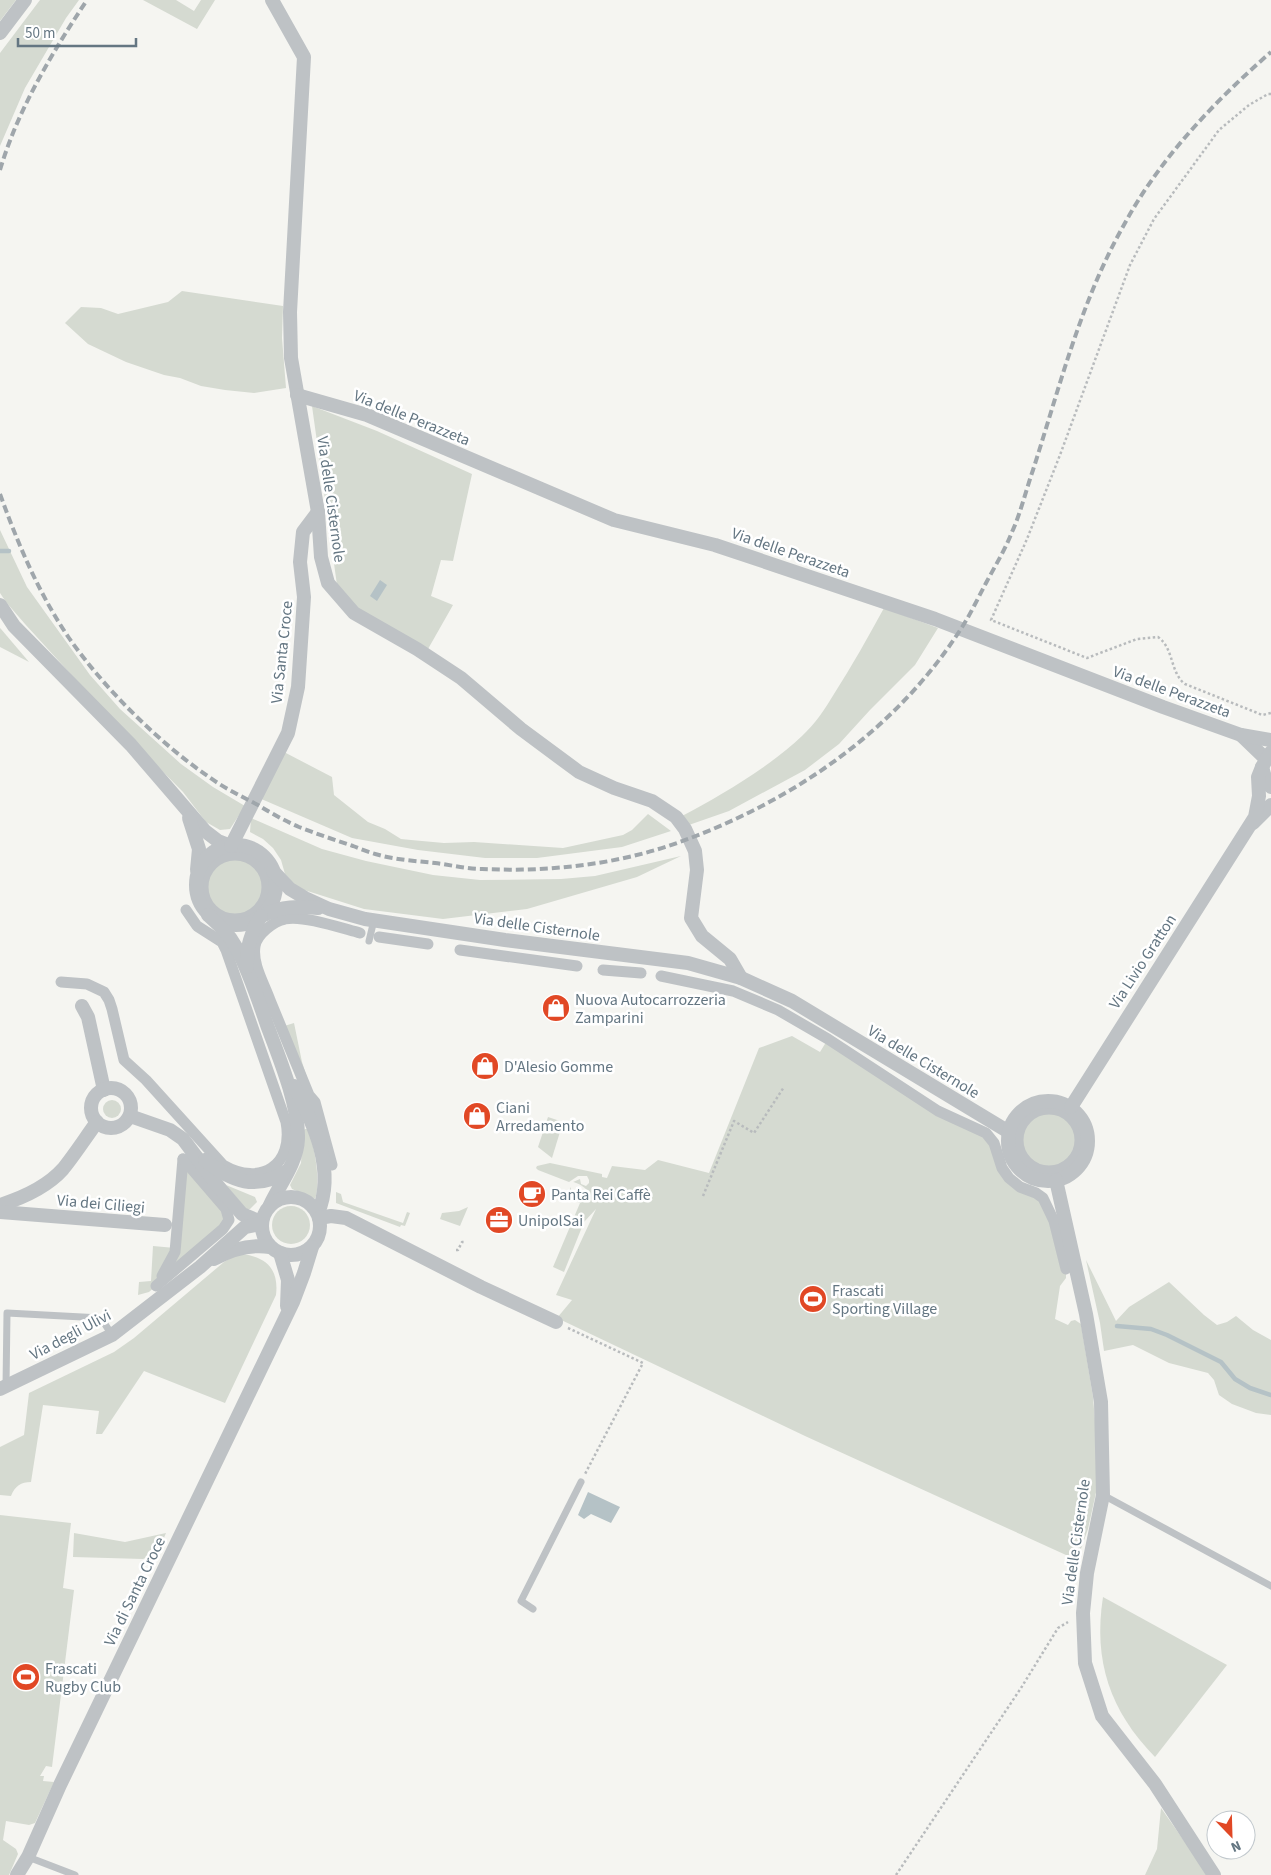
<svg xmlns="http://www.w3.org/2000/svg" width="1271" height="1875" font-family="'Source Sans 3',sans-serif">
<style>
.green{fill:#d5dad1}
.water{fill:#b5c2c6}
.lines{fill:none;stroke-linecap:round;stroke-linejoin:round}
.stream{stroke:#b5c2c6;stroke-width:4.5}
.path{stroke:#b8bbbd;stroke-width:2.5;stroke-dasharray:2.5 2.5;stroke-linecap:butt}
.service{stroke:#bec2c5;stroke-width:7}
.pedestrian{stroke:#bec2c5;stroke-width:11}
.minor{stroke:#bec2c5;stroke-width:14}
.rail{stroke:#9fa6ab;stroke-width:4;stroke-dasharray:8 4;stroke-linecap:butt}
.labels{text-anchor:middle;stroke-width:5;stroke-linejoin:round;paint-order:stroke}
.street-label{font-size:16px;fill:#647682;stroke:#fff}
.poi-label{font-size:16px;fill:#647682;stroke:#fff;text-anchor:start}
</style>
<rect width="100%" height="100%" fill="#f5f5f1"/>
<g class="green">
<path d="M0,0H16L0,21Z"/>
<path d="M40,0H79L66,18L25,88L0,146V53Z"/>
<path d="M143,0H176L194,11L201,0H215L197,29Z"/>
<path d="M182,291L283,306L282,338L286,388L254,393L225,390L201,386L180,378L164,375L126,362L88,344L65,323L81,307L101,308L118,314L168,302Z"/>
<path d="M312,406L377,431L472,474L453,561L441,560L431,596L453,605L428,649L354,606L337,585Z"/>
<path d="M0,530L27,587L90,675L120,709L181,764L213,787L245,806L230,829L220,830L206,822L183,792L120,728L25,624L6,602L0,593Z"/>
<path d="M884,608L938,628L915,665L870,710L839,744L805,770L729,811L686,826L682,816C720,796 771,766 802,736C815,724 825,709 834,694C852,666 868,637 884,608Z"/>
<path d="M0,628L1,629L29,662L0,647Z"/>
<path d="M284,752L332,777L334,795L368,822L385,829L401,839L411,840L444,843L474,842L563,848L623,835L632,830L648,814L671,831L622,847L537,858H485L418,850L352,838L259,798Z"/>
<path d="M251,818L322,849L366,861L433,875L480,880L561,879L595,876L681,856L637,877L527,909L443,919L364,909L298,888L285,874L281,860L273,848L263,839L250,832Z"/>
<circle cx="235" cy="887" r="32"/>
<path d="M294,1023L302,1062L315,1102L281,1027Z"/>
<path d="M792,1036L820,1052L828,1039L907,1092L986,1133L1002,1168L1040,1195L1066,1269V1278L1060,1286L1055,1319L1068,1325L1071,1321L1075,1320L1081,1324L1093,1397L1097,1445V1488L1088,1529L1077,1560L805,1436L557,1318L572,1300L556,1295L596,1209L584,1222L564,1272L553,1267L580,1203L572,1199L568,1193L571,1187V1192L575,1194L580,1190L582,1191L581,1197L587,1199L590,1196C590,1190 579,1183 573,1182L580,1179L581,1184L586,1186L589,1183V1180L587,1176H578L569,1182L538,1170L536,1168L537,1166L550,1163L602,1174V1177L607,1178L612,1166L645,1170L658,1160L709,1173L759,1048Z"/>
<circle cx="112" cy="1109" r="9"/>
<circle cx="1049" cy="1140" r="31"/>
<path d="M548,1117L563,1122L552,1158L538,1147Z"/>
<path d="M305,1129H307C315,1142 321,1186 315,1199L292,1189L290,1185L301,1163L303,1131Z"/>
<path d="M183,1159L229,1220L149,1292L138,1295L139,1282L151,1281L153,1246L175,1248Z"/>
<path d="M226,1185L255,1197L257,1202L250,1209H246Z"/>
<path d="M336,1192L341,1194L343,1202L403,1223L407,1212L410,1213L405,1226L401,1225L400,1227L336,1203Z"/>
<circle cx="291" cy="1225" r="19"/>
<path d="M468,1207L460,1226L440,1219L442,1213L459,1211Z"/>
<path d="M242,1254C267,1257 279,1270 276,1295L225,1403L144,1371L102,1434H96L99,1411L43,1405L31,1482C21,1482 15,1486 11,1496L0,1495V1447L24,1435L29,1393L114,1352L134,1338L224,1262L232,1257Z"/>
<path d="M1086,1260L1116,1321L1129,1307L1169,1282L1204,1315L1217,1325L1227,1322L1236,1316L1253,1330L1271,1340V1415L1256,1413L1232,1404L1219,1395L1214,1380L1208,1373L1169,1363L1133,1345L1104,1351L1100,1323Z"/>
<path d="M0,1515L71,1523L63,1588L74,1590L52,1767L46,1766L40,1776H44L43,1781L54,1782L35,1823L29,1825L6,1821L3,1840L16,1849L18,1854L9,1875H0Z"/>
<path d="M74,1533L125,1542L166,1533L158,1552L143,1559L73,1557Z"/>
<path d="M1103,1597L1227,1665L1155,1757C1110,1711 1093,1661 1103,1597Z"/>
<path d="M1161,1808L1208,1875H1145L1157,1849Z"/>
</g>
<g class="water">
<path d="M380,580L387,585L377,601L370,596Z"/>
<path d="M588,1492L620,1507L611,1523L591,1514L584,1519L578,1515Z"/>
</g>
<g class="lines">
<g class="stream">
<path d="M0,551H9"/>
<path d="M1117,1326L1151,1329L1167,1335L1221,1362L1235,1379L1250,1388L1271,1395"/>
</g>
<g class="path">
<path d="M1271,94H1268L1249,105L1219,130L1154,219L1130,265L1060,455L1027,539L991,620L1087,658L1137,639L1158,637C1174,648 1170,673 1185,684L1255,712L1262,715L1271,713"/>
<path d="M703,1196L734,1121L754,1133L784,1087"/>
<path d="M456,1250H458L462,1242H466"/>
<path d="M568,1328L643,1363L585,1474"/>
<path d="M896,1875L1021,1688L1058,1628L1068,1622"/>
</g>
<g class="service">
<path d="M369,941L374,920"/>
<path d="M6,1386L7,1313L101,1318L112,1335"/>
<path d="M1103,1495L1271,1586"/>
<path d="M533,1609L521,1601L581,1482"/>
<path d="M28,1857L75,1875"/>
</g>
<g class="pedestrian">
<circle cx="235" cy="887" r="32"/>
<path d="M379,937L428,944"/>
<path d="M460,950L577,966"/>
<path d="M603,970L641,973"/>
<path d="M661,976L733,991L778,1010L828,1039L938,1111L986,1133L994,1143L1002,1168L1009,1178L1020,1187L1036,1193L1043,1198L1054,1221L1066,1269"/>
<path d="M61,982L87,984L104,992L109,1000L112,1009L124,1060L146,1080L223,1165C261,1187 294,1165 286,1122L226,950L222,942L197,926L186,910"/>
<circle cx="1049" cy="1140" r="31"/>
<path d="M332,1165L315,1102L309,1095C296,1064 283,1032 270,1000C264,983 252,964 255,946C257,934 274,921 285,919C303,915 341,928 360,933"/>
<path d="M162,1276L175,1252L183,1159"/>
<path d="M156,1286L223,1229L229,1220L226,1209L183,1159"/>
</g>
<g class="minor">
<path d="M272,0L304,57L290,312L291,358L318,512L321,557L328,583L354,613L417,649L461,678L521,729L579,772L614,788L652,801L676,817L685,829L695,851L697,870L691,918L702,936L730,959L741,978"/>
<path d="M0,33L25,0"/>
<path d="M297,395L367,415L614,520L715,545L935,619L1163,707L1241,735L1266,759"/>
<path d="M0,605L14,626L131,745L205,831L218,841L231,846"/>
<path d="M1241,735L1271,740"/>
<path d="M1262,767L1266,781L1271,787"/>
<path d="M189,818L199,849L197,870"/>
<path d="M1253,823L1271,805"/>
<circle cx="236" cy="885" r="40"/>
<path d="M231,846L288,733L298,687L304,597L300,562L303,532L318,512"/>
<path d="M273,871L290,889L305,898L329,909L365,919L505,940L688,963L741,978L792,1001L1009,1132"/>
<path d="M208,915C219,925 229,934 236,947C249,971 258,999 267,1025C279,1057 299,1105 298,1139C297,1163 280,1184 270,1205"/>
<path d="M264,915C282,906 298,906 318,908"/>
<path d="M247,967C246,947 251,933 261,916"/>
<path d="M82,1006L88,1017L104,1090"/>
<path d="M294,1086C314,1124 336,1170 318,1213"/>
<circle cx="111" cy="1108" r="20"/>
<circle cx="1048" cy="1141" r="40"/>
<path d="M1071,1107L1255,817L1259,796L1258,777L1262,767L1271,752"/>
<path d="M130,1116L170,1130L183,1139L218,1186L242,1214L261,1222"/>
<path d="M205,1160C232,1182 256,1191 287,1171"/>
<path d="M1056,1180L1086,1314L1101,1402L1103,1495L1087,1573L1083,1613L1085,1663L1102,1716L1155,1784L1214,1875"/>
<circle cx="291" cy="1226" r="29"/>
<path d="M0,1205C22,1198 47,1187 63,1169C75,1154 86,1137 97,1122"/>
<path d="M0,1212L165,1225"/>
<path d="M319,1218L331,1216L346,1218L481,1287L556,1322"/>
<path d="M280,1253L288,1280L287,1306"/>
<path d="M214,1259C232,1249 250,1244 270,1247"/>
<path d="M0,1389L112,1335L200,1267L245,1227L261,1224"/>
<path d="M17,1875L28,1857L60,1785L293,1302L304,1273L312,1247"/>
</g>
<g class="rail">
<path d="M0,170C18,109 52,53 87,0"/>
<path d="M0,494C18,544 39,594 69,638C104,688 158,742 209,777C224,788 241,796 258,805C271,813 285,821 299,827C317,834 335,840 353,846C361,849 370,853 379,855C397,860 417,861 435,863C451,865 467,869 482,869C548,872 615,865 677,843C792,802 898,730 964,624C972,611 979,596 986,583C995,566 1005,550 1012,532C1021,512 1026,490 1033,470C1060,386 1081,300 1125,223C1161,157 1215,101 1271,52"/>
</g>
</g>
<defs>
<symbol id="shop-disc" viewBox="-11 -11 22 22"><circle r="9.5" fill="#e14825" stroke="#fff"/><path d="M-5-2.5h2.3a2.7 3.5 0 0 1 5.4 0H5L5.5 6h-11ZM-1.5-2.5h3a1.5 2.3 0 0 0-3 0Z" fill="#fff"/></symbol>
<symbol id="cafe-disc" viewBox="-11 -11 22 22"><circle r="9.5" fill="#e14825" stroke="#fff"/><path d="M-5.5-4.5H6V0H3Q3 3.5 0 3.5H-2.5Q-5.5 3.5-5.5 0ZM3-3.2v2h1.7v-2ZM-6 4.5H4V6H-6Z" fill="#fff"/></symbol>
<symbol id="office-disc" viewBox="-11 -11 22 22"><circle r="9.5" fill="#e14825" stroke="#fff"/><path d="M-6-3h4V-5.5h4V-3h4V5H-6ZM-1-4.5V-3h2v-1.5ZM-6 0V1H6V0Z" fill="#fff"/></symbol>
<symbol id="stadium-disc" viewBox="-11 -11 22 22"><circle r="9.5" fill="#e14825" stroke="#fff"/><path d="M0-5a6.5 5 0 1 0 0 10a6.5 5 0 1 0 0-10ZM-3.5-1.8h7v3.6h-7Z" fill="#fff"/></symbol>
</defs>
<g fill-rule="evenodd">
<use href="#shop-disc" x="540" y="992" width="32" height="32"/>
<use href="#shop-disc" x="469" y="1050" width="32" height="32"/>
<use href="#shop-disc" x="461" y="1100" width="32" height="32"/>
<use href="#cafe-disc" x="516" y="1178" width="32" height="32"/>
<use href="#office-disc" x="483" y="1204" width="32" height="32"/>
<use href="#stadium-disc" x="797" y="1283" width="32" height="32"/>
<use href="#stadium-disc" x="10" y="1661" width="32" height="32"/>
</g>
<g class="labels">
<g class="street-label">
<text transform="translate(412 417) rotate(22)" y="6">Via delle Perazzeta</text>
<text transform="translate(332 499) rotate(82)" y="6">Via delle Cisternole</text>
<text transform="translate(791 552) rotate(19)" y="6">Via delle Perazzeta</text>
<text transform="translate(281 652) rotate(-84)" y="6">Via Santa Croce</text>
<text transform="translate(1172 691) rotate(20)" y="6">Via delle Perazzeta</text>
<text transform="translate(537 926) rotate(8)" y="6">Via delle Cisternole</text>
<text transform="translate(1142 961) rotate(-57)" y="6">Via Livio Gratton</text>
<text transform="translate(924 1061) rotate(31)" y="6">Via delle Cisternole</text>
<text transform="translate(101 1203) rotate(5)" y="6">Via dei Ciliegi</text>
<text transform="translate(70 1334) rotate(-28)" y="6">Via degli Ulivi</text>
<text transform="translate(1075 1542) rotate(-82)" y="6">Via delle Cisternole</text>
<text transform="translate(134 1591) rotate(-64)" y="6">Via di Santa Croce</text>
</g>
<g class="poi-label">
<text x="575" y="1005">Nuova Autocarrozzeria<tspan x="575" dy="18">Zamparini</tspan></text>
<text x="504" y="1072">D'Alesio Gomme</text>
<text x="496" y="1113">Ciani<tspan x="496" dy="18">Arredamento</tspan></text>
<text x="551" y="1200">Panta Rei Caffè</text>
<text x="518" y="1226">UnipolSai</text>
<text x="832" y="1296">Frascati<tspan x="832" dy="18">Sporting Village</tspan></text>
<text x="45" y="1674">Frascati<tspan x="45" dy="18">Rugby Club</tspan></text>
</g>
</g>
<g transform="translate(1231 1835) rotate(157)"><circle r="24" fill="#ffffff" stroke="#c1c8cd"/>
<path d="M0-4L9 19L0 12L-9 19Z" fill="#e14825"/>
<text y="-8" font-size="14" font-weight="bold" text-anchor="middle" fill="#647682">N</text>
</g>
<path d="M18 38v8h118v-8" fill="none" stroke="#647682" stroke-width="2.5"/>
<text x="25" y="38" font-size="15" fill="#647682" stroke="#ffffff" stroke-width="4" paint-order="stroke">50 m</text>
</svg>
